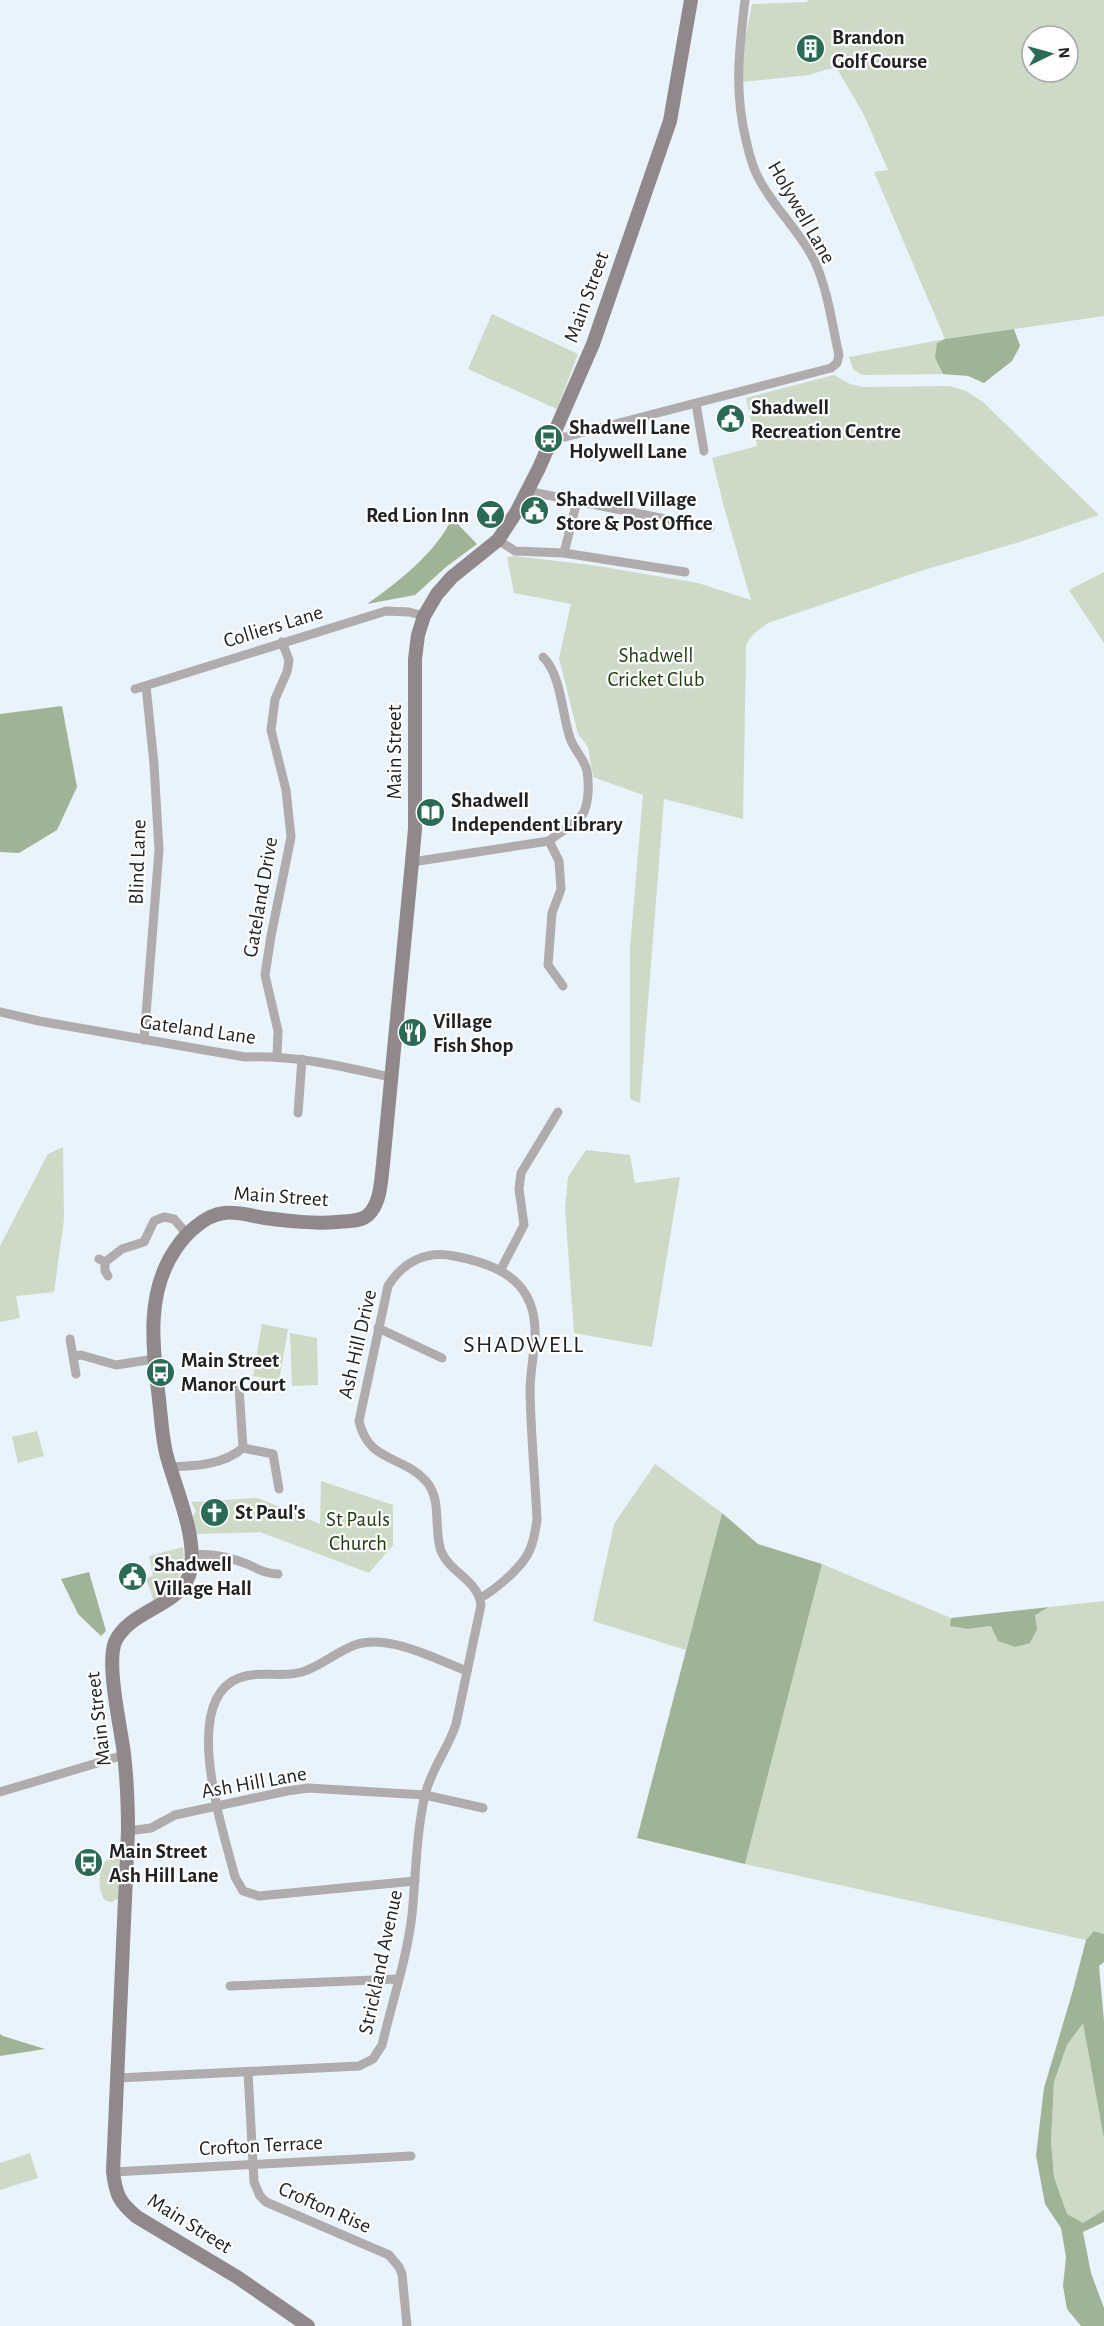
<svg xmlns="http://www.w3.org/2000/svg" width="1104" height="2326" font-family="'Alegreya Sans',sans-serif">
<style>
.green{fill:#ccdac6;fill-rule:evenodd}
.forest{fill:#9fb497}
.lines{fill:none;stroke-linecap:round;stroke-linejoin:round}
.street{stroke:#b0abac;stroke-width:9}
.secondary{stroke:#90888a;stroke-width:14}
.labels{text-anchor:middle;stroke-width:4.5;stroke-linejoin:round;paint-order:stroke}
.poi-label{font-size:21px;font-weight:bold;fill:#202326;stroke:#fff;text-anchor:start}
.street-label{font-size:21px;fill:#202326;stroke:#fff}
.park-label{font-size:21px;fill:#203d11;stroke:#fff}
.quarter-label{font-size:24px;letter-spacing:1.5px;fill:#202326;stroke:#fff}
</style>
<rect width="100%" height="100%" fill="#e9f3fb"/>
<g class="green">
<path d="M808,0H1104V316L945,339L935,358L943,374L862,375L853,369L849,357L945,339L874,172L888,170L863,113L836,67L808,75L742,82L743,50L752,4L807,2ZM1032,36H1068V72H1032Z"/>
<path d="M492,314L578,354L557,409L468,369Z"/>
<path d="M834,375L850,384L863,387L949,386L966,391L983,402L1099,515L1020,542L917,572L768,623C756,632 743,639 746,656L743,819L664,799L640,1103L630,1099V948L643,795L593,777L588,747L578,734L559,658L571,604L514,593L507,557L514,556L591,565L698,583L751,600L724,507L712,458L757,446L746,398Z"/>
<path d="M1104,572V643L1069,590Z"/>
<path d="M63,1147L64,1219L54,1292L16,1296L20,1318L0,1322V1246L48,1154Z"/>
<path d="M586,1150L630,1155L635,1183L680,1177L652,1347L574,1333L565,1208L568,1177Z"/>
<path d="M262,1324L288,1329L279,1381L253,1376Z"/>
<path d="M290,1333L317,1338L318,1385L292,1386Z"/>
<path d="M37,1431L44,1456L18,1463L12,1437Z"/>
<path d="M655,1464L722,1513L686,1650L593,1621L614,1524Z"/>
<path d="M321,1481L393,1505V1545L369,1573L260,1532L196,1534L193,1516L196,1511L191,1502L258,1498L320,1524Z"/>
<path d="M183,1547C186,1576 176,1585 154,1602L146,1578L153,1576L149,1556Z"/>
<path d="M822,1564L951,1618V1626L968,1629L991,1626L1034,1615L1049,1607L1104,1601V1934L1094,1931L1086,1940L745,1864Z"/>
<path d="M113,1856L119,1858L118,1899L111,1902L105,1900C96,1889 98,1860 113,1856Z"/>
<path d="M1083,2022L1104,2139V2210L1083,2223L1067,2214L1054,2177L1051,2141L1054,2082L1067,2045Z"/>
<path d="M30,2153L38,2178L0,2190V2163Z"/>
</g>
<g class="forest">
<path d="M1014,329L1020,346L1012,361L984,383L968,376L943,374L935,358L937,343L945,339Z"/>
<path d="M452,518L477,544L446,567L415,595L367,604C397,583 437,552 452,518Z"/>
<path d="M62,706L77,787L57,830L19,853L0,852V714Z"/>
<path d="M722,1513L758,1544L822,1564L745,1864L637,1838Z"/>
<path d="M89,1572L106,1631L101,1636L78,1614L61,1579Z"/>
<path d="M1049,1607L1035,1615L1037,1629L1030,1643L1015,1647L998,1641L991,1626L968,1629L950,1626L951,1618Z"/>
<path d="M1094,1931L1104,1934V1962L1099,1966L1104,2021V2139L1083,2023L1067,2045L1054,2082L1051,2141L1054,2177L1067,2214L1083,2223L1104,2210V2222L1083,2232L1091,2273L1104,2308V2326H1081L1067,2309L1063,2286L1066,2257L1061,2228L1045,2204L1036,2155L1044,2088L1073,1990L1086,1940Z"/>
<path d="M0,2034L3,2036L45,2049L0,2056Z"/>
</g>
<g class="lines">
<g class="street">
<path d="M696,404L704,451"/>
<path d="M552,437H565L831,368L837,363L839,355C832,324 828,291 815,262C801,232 774,208 759,179C752,167 749,153 746,140C734,91 739,50 745,0"/>
<path d="M527,491L710,528"/>
<path d="M498,540L515,551L564,553L685,572"/>
<path d="M564,553L577,501"/>
<path d="M135,689L386,611L409,612L424,616"/>
<path d="M549,841L559,861L561,889L552,913L548,965L563,986"/>
<path d="M412,862L549,841C560,831 577,825 584,812C589,800 589,783 587,771C584,758 574,750 570,738C562,714 561,674 543,657"/>
<path d="M0,1012L39,1021L245,1057C296,1055 341,1066 390,1077"/>
<path d="M144,1040L159,850L154,764L146,686"/>
<path d="M277,1056L278,1031L265,975L271,936L291,837L286,790L271,730L275,699L287,672L289,660L282,642"/>
<path d="M298,1113L302,1059"/>
<path d="M99,1259L105,1262V1271L108,1276"/>
<path d="M105,1262L122,1249L144,1242L154,1221L164,1217L174,1219L187,1234"/>
<path d="M501,1269L524,1225L519,1189L521,1173L558,1112"/>
<path d="M378,1328L442,1358"/>
<path d="M70,1339L76,1374"/>
<path d="M73,1356L81,1355L116,1365L154,1359"/>
<path d="M222,1387L239,1388L243,1448"/>
<path d="M171,1467C196,1466 223,1465 243,1448L273,1454L279,1489"/>
<path d="M191,1555C209,1553 230,1557 247,1564C258,1569 266,1574 278,1574"/>
<path d="M0,1792L124,1755"/>
<path d="M128,1831L151,1828L175,1815L287,1791L308,1788L425,1795L483,1808"/>
<path d="M415,1881L259,1896L243,1891L235,1877C224,1833 179,1701 239,1678C259,1670 282,1678 302,1672C321,1666 336,1652 355,1645C388,1633 435,1659 467,1671"/>
<path d="M230,1986L398,1979"/>
<path d="M248,2072L254,2182L260,2196L266,2202L389,2255L399,2267L402,2274L407,2326"/>
<path d="M118,2078L359,2066L373,2059L382,2045C392,2002 407,1958 412,1915C416,1875 416,1834 425,1795C431,1769 448,1749 456,1724L481,1605C478,1580 450,1573 441,1551C433,1528 443,1499 425,1480C401,1455 368,1462 359,1421L388,1286C403,1262 426,1250 454,1256C502,1265 537,1283 535,1337C534,1355 530,1373 530,1392C531,1435 535,1478 537,1520C535,1533 533,1546 526,1557C518,1570 494,1591 480,1598"/>
<path d="M113,2172L411,2156"/>
</g>
<path class="secondary" d="M308,2326L237,2277L137,2217C119,2202 116,2195 113,2172L128,1831C128,1806 127,1780 124,1754C121,1728 106,1665 115,1642C130,1608 185,1607 191,1568C196,1532 175,1488 166,1453C162,1436 161,1417 159,1399C153,1349 145,1294 175,1250C185,1234 205,1215 224,1213C237,1211 252,1216 265,1218C289,1221 313,1224 337,1222C347,1221 360,1222 368,1215C381,1203 381,1180 383,1164L412,862L415,829V659L418,635L424,616L437,594L452,577L498,540L517,511L539,468L593,344L670,121L691,0"/>
</g>
<defs>
<symbol id="building-disc" viewBox="-11 -11 22 22"><circle r="9.5" fill="#2b6a57" stroke="#fff"/><path d="M-4-6H4V6H1V3H-1V6H-4ZM-2.5-4.3h1.7v1.8h-1.7ZM.8-4.3h1.7v1.8H.8ZM-2.5-1h1.7V.8h-1.7ZM.8-1h1.7V.8H.8Z" fill="#fff"/></symbol>
<symbol id="civic-disc" viewBox="-11 -11 22 22"><circle r="9.5" fill="#2b6a57" stroke="#fff"/><path d="M-.6-6.5H3V-4.5H.6V-3L4-1V1h2V6H-6V1h2V-1L-.6-3ZM-1.2 2.5V6h2.4V2.5Z" fill="#fff"/></symbol>
<symbol id="bus-disc" viewBox="-11 -11 22 22"><circle r="9.5" fill="#2b6a57" stroke="#fff"/><path d="M-5-6H5V4H4V6H2V4H-2V6H-4V4H-5ZM-3.5-4V0h7V-4ZM-3.5 1.2v1.5H-2V1.2ZM2 1.2v1.5H3.5V1.2Z" fill="#fff"/></symbol>
<symbol id="bar-disc" viewBox="-11 -11 22 22"><circle r="9.5" fill="#2b6a57" stroke="#fff"/><path d="M-6-5H6L.8 .8V4.5H3.5V6h-7V4.5H-.8V.8Z" fill="#fff"/></symbol>
<symbol id="library-disc" viewBox="-11 -11 22 22"><circle r="9.5" fill="#2b6a57" stroke="#fff"/><path d="M-6-4Q-3-5.5-.7-3.5V5Q-3 3-6 4ZM6-4Q3-5.5 .7-3.5V5Q3 3 6 4Z" fill="#fff"/></symbol>
<symbol id="restaurant-disc" viewBox="-11 -11 22 22"><circle r="9.5" fill="#2b6a57" stroke="#fff"/><path d="M-5-6h1v4h1v-4h1v4h1v-4h1v5L-1.5 .5V6h-2V.5L-5-1ZM5-6V6H3V1.5H1.5Q1.5-4 5-6Z" fill="#fff"/></symbol>
<symbol id="church-disc" viewBox="-11 -11 22 22"><circle r="9.5" fill="#2b6a57" stroke="#fff"/><path d="M-1.2-6h2.4v3.5h3.3v2.4h-3.3V6h-2.4V-.1h-3.3v-2.4h3.3Z" fill="#fff"/></symbol>
</defs>
<g fill-rule="evenodd">
<use href="#building-disc" x="794" y="32" width="33" height="33"/>
<use href="#civic-disc" x="714" y="402" width="33" height="33"/>
<use href="#bus-disc" x="532" y="422" width="33" height="33"/>
<use href="#civic-disc" x="518" y="494" width="33" height="33"/>
<use href="#bar-disc" x="474" y="498" width="33" height="33"/>
<use href="#library-disc" x="414" y="796" width="33" height="33"/>
<use href="#restaurant-disc" x="396" y="1016" width="33" height="33"/>
<use href="#bus-disc" x="144" y="1356" width="33" height="33"/>
<use href="#church-disc" x="198" y="1496" width="33" height="33"/>
<use href="#civic-disc" x="116" y="1560" width="33" height="33"/>
<use href="#bus-disc" x="72" y="1846" width="33" height="33"/>
</g>
<g class="labels">
<g class="poi-label">
<text x="832" y="44">Brandon<tspan x="832" dy="24">Golf Course</tspan></text>
<text x="751" y="414">Shadwell<tspan x="751" dy="24">Recreation Centre</tspan></text>
<text x="569" y="434">Shadwell Lane<tspan x="569" dy="24">Holywell Lane</tspan></text>
<text x="556" y="506">Shadwell Village<tspan x="556" dy="24">Store &amp; Post Office</tspan></text>
<text x="469" y="522" text-anchor="end">Red Lion Inn</text>
<text x="451" y="807">Shadwell<tspan x="451" dy="24">Independent Library</tspan></text>
<text x="433" y="1028">Village<tspan x="433" dy="24">Fish Shop</tspan></text>
<text x="181" y="1367">Main Street<tspan x="181" dy="24">Manor Court</tspan></text>
<text x="235" y="1519">St Paul's</text>
<text x="154" y="1571">Shadwell<tspan x="154" dy="24">Village Hall</tspan></text>
<text x="109" y="1858">Main Street<tspan x="109" dy="24">Ash Hill Lane</tspan></text>
</g>
<g class="street-label">
<text transform="translate(802 212) rotate(60)" y="7">Holywell Lane</text>
<text transform="translate(586 297) rotate(-70)" y="7">Main Street</text>
<text transform="translate(273 626) rotate(-17)" y="7">Colliers Lane</text>
<text transform="translate(394 752) rotate(-90)" y="7">Main Street</text>
<text transform="translate(137 862) rotate(-88)" y="7">Blind Lane</text>
<text transform="translate(260 897) rotate(-80)" y="7">Gateland Drive</text>
<text transform="translate(198 1029) rotate(8)" y="7">Gateland Lane</text>
<text transform="translate(281 1196) rotate(4)" y="7">Main Street</text>
<text transform="translate(357 1344) rotate(-77)" y="7">Ash Hill Drive</text>
<text transform="translate(98 1719) rotate(-97)" y="7">Main Street</text>
<text transform="translate(254 1782) rotate(-10)" y="7">Ash Hill Lane</text>
<text transform="translate(380 1962) rotate(-78)" y="7">Strickland Avenue</text>
<text transform="translate(261 2145) rotate(-3)" y="7">Crofton Terrace</text>
<text transform="translate(325 2207) rotate(24)" y="7">Crofton Rise</text>
<text transform="translate(190 2223) rotate(32)" y="7">Main Street</text>
</g>
<g class="park-label">
<text x="656" y="662">Shadwell<tspan x="656" dy="24">Cricket Club</tspan></text>
<text x="358" y="1526">St Pauls<tspan x="358" dy="24">Church</tspan></text>
</g>
<g class="quarter-label">
<text x="524" y="1352">SHADWELL</text>
</g>
</g>
<g transform="translate(1050 54) rotate(85)"><circle r="28" fill="#ffffff" stroke="#a6a7a8" stroke-width="1.5"/>
<path d="M0-4.5L10 22L0 15L-10 22Z" fill="#2b6a57"/>
<text y="-9" font-size="16" font-weight="bold" text-anchor="middle" fill="#202326">N</text>
</g>
</svg>
